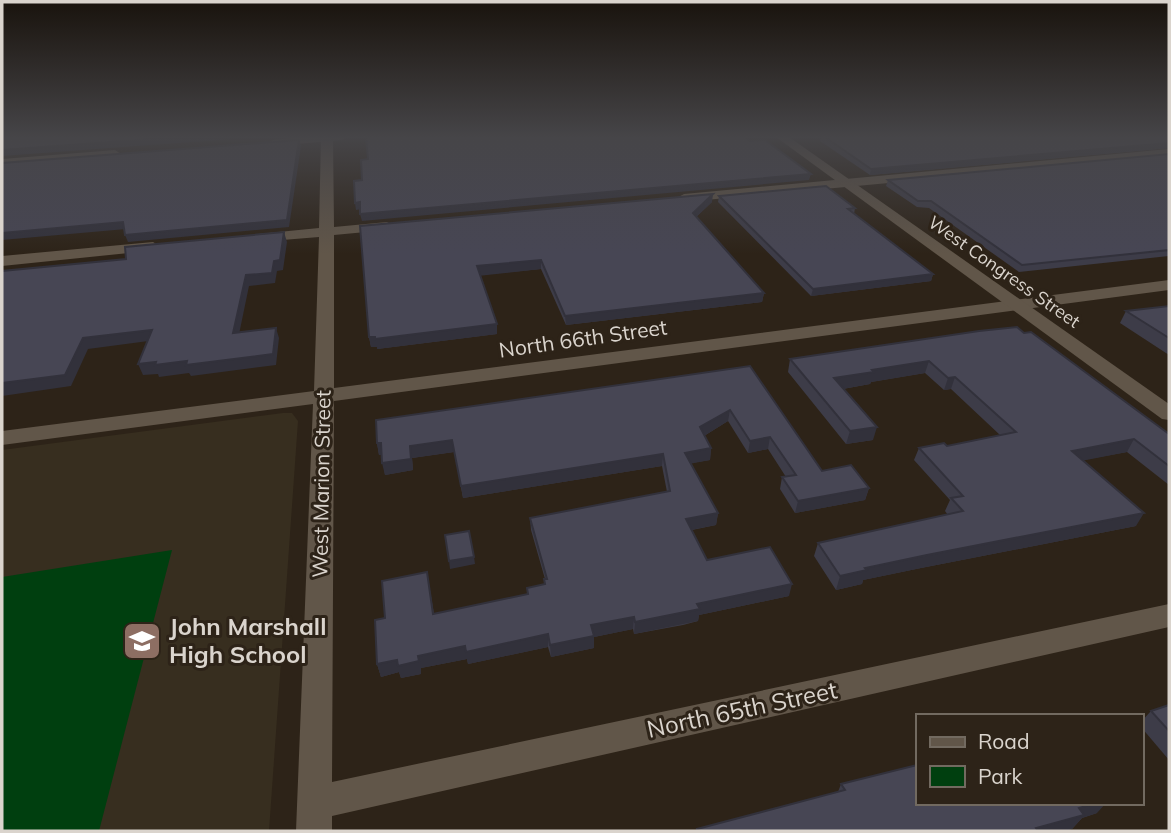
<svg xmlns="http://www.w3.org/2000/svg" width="1171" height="833" font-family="Mulish,sans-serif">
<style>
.education{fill:#372e1f}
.green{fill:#003f0f}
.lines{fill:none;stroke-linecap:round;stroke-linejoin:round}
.street{fill:#615649;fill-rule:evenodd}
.secondary{fill:#615649;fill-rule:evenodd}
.wall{fill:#3d3c48}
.shaded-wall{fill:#32313b}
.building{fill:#474654;stroke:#32313b;stroke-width:2}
.labels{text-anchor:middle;stroke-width:6;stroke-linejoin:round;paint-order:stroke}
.far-street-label{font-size:18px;fill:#dad4cd;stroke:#2d2318}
.street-label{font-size:21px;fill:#dad4cd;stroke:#2d2318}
.near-poi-label{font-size:24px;font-weight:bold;fill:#dad4cd;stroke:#2d2318;text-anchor:start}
.near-street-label{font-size:24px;fill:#dad4cd;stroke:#2d2318}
</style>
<rect width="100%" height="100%" fill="#2d2318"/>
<path class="education" d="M283,413H292L298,421L269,831H2V450Z"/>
<path class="green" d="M172,550L99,831H2V577Z"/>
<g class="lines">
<g class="street">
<path d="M321,137H333L334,227L387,222L394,226L387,230L334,235V388L1169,280V290L334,401L332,782L1169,604V627L332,816V831H296L313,404L2,445V431L314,391L319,237L258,242L251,238L258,234L319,228Z"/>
<path d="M1169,149V157L684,202L677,198L684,194Z"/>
<path d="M153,242L161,247L158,250L2,266V256Z"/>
</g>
<g class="secondary">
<path d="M298,137H347L342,140L273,146L267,143L273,140Z"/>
<path d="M776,137H789L1169,404V420L1162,419Z"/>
<path d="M115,150L121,154L119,156L2,167V159Z"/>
</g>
</g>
<g class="wall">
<path d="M821,137H1169V148L870,175L820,141Z"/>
<path d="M1169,154V256L1019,272L929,208L917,207L886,186L888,180Z"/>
<path d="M719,196L855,208L854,214L933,274L931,281L811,296L718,202Z"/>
<path d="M712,202L696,217L764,293L762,302L566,325L541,269L480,275L497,324V334L377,349V347H371L369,337L360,226Z"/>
<path d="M1169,306V355L1120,323L1126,311Z"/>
<path d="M979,331L1153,423L1169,434V485L1127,452L1083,460L1136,526L921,568L863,580L862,584L836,590L814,556L818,543L948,515L945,511L950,500L914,460L919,448L947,446L1000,435L951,389L944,390L925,373L871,382L870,384L843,389L873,440L846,444L788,372L790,359Z"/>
<path d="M750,366L822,471L869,488L865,500L795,513L780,489L782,477H786L768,449L748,453L728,421L704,436L711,448L710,460L691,463L718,513L716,525L692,530L707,560L789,596L699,615L698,621L683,625L634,634L633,629L594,637V648L551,657L548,647L468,664L467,659L421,668V674L401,678L399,672L381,677L377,664L385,618L427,572L434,614L527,595V588L544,584L545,579L531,530L530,518L667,492L662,466L463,498L454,452L412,458L413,470L385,475L382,455H379L377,443Z"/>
<path d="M1169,705V760L1141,727V722L1151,711Z"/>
<path d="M841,784L1097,813L1082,818L1072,829L1063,831H696L697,829L838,792Z"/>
</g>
<g class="shaded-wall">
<path d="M177,137H260L2,156V150Z"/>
<path d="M299,140L301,146L289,227L128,242L125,235Z"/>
<path d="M1169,143V148L870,175L871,169Z"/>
<path d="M811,174L809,180L362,221L360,214Z"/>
<path d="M713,194L712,202L692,221L693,213Z"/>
<path d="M360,202L361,209L356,210L355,203Z"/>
<path d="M123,222L126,229L2,240V233Z"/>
<path d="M284,232L287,242L283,270L277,271L275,283L249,286L237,344L233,333L246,275L274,261Z"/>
<path d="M541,260V269L478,276L477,266Z"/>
<path d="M933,274L931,281L811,296L813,289Z"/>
<path d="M764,293L762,302L566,325L565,316Z"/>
<path d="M497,324V334L377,349V347H371L369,337Z"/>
<path d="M276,328L279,338L276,365L191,376L189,373L159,377L158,374L143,375L138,364Z"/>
<path d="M152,330L156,340L88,349L71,386L2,396V383L83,338Z"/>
<path d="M929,361L925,373L871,382L870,384L831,391L834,378L872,370Z"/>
<path d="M955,377L951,389L944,390L948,378Z"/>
<path d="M730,410L728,421L699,439L700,427Z"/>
<path d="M877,427L873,440L846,444L850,431Z"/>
<path d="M770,437L768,449L748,453L750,441Z"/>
<path d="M1134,439L1127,452L1066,464L1072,451Z"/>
<path d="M452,440L454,452L412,458L413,470L385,475L382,463L410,446Z"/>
<path d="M377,443H381L383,455H379Z"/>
<path d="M711,448L710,460L684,465L685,453Z"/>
<path d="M663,454L662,466L463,498L461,486Z"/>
<path d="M869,488L865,500L795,513L798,501Z"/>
<path d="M718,513L716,525L685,531L686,519Z"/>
<path d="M1144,513L1136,526L921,568L863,580L862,584L836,590L840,576L865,568Z"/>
<path d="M474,557L475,564L450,569L449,561Z"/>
<path d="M792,584L789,596L699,615L698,621L634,634L635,622L697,604Z"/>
<path d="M634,617L633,629L594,637V648L551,657L550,645L591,625Z"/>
<path d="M548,634V647L468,664L467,659L421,668V674L401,678L399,672L381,677L377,664L465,646Z"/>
<path d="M1096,803H1106L1097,813L1082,818L1072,829L1063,831H1034L1036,828L1079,808Z"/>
</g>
<g class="building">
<path d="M2,137H177L2,150Z"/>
<path d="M366,137H744L750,141L765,140L811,174L360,214V202L355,203L354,181L362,180L361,160L368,159Z"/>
<path d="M825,137H1169V143L871,169Z"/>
<path d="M299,140L287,220L125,235L123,222L2,233V163Z"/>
<path d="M1169,154V250L1022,265L931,201H918L888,180Z"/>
<path d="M826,186L855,208L848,209L933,274L813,289L719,196Z"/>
<path d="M713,194L693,213L764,293L565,316L541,260L477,266L497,324L375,339V337H369L360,226Z"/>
<path d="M284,232L280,260L274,261L272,273L246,275L233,333L276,328L273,354L186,365L187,361L155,365L156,362L138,364L152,330L83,338L65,375L2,383V271L126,259L125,247Z"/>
<path d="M1169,306V338L1126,311Z"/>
<path d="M1017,327L1024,333L1031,332L1169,434V466L1134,439L1072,451L1144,513L927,555L865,568L867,570L840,576L818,543L963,511L951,498L963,496L919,448L944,443L947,446L1016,432L955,377L948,378L929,361L872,370L874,372L834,378L877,427L850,431L790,359L979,331Z"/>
<path d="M750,366L822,471L851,465L869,488L798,501L782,477L796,475L770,437L750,441L730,410L700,427L711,448L685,453L718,513L686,519L707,560L770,547L792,584L697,604L700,609L635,622L634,617L591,625L594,636L550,645L548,634L466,652L465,646L418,656L419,661L398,666L397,660L377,664L375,620L385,618L382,581L427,572L433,614L528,594L527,588L545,584L544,579H547L530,518L670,491L663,454L461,486L452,440L410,446L411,459L382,463L381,443H377L376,420Z"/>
<path d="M469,531L474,557L449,561L445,535Z"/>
<path d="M1169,705V731L1151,711Z"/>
<path d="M917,765V803H1096L1079,808L1084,815L1036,828L1038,831H698L697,829L845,790L841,784Z"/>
</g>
<linearGradient id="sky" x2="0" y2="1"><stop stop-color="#19130d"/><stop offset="0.54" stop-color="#464548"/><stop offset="1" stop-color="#464548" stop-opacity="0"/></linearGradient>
<rect width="1171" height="254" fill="url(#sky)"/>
<defs>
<symbol id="school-square" viewBox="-11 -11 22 22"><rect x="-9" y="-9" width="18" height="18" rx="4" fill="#8d6e63" stroke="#2d2318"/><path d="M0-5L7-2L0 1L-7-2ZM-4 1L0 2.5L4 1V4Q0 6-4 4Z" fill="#fff"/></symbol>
</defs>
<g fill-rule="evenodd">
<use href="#school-square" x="120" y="619" width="44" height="44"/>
</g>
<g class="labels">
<g class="far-street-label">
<text transform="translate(1004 272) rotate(35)" y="6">West Congress Street</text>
</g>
<g class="street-label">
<text transform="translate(583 339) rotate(-8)" y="7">North 66th Street</text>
<text transform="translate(322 484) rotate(-89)" y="7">West Marion Street</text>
</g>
<g class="near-poi-label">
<text x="169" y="635">John Marshall<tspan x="169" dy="28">High School</tspan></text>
</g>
<g class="near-street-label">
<text transform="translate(742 710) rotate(-12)" y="8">North 65th Street</text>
</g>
</g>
<rect width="1171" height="833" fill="none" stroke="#dad4cd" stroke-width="7"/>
<rect x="916" y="714" width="228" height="91" fill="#2d2318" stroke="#726a60" stroke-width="2"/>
<rect x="930" y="737" width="35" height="10" fill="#615649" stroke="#726a60" stroke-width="2"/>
<text x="978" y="749" font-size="21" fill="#dad4cd">Road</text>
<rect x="930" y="766" width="35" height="21" fill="#003f0f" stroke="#726a60" stroke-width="2"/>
<text x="978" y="784" font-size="21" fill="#dad4cd">Park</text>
</svg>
